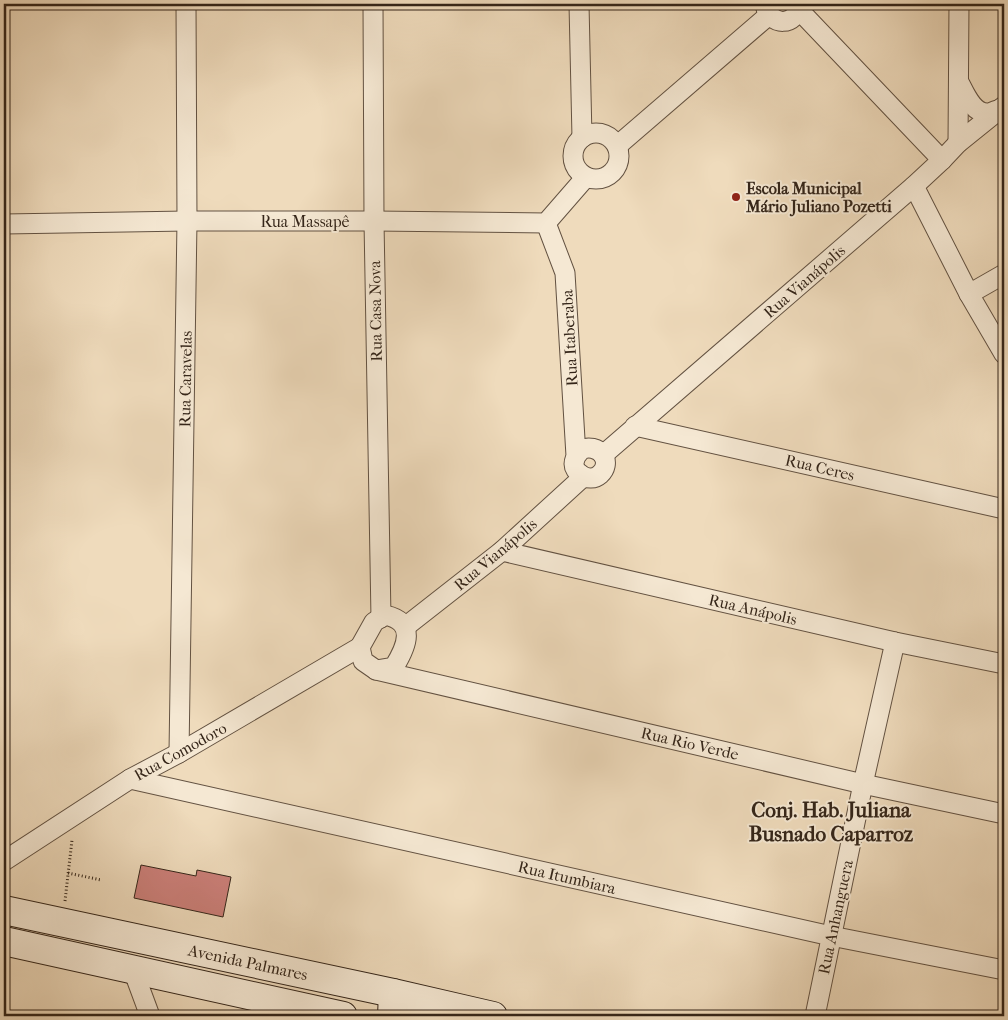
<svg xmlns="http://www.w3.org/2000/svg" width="1008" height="1020" font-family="'IM FELL French Canon',serif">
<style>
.building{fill:#cb7f79;stroke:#342519}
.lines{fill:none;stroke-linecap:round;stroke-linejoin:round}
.street-casing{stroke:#635242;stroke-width:21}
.secondary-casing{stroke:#342519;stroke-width:30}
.path{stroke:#342519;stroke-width:3;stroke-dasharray:1 2.5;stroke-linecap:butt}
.street{stroke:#f5e8d3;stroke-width:19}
.secondary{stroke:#f5e8d3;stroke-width:28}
.poi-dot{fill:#8f2418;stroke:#f5e8d3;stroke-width:2}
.labels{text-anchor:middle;stroke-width:4;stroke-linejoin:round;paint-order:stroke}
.poi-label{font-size:16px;font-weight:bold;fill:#342519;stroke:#f5e8d3;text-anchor:start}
.street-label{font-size:16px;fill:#342519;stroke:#f5e8d3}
.district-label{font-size:21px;font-weight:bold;fill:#342519;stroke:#f5e8d3}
</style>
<rect width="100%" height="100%" fill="#efdbbc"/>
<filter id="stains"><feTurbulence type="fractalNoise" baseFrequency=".004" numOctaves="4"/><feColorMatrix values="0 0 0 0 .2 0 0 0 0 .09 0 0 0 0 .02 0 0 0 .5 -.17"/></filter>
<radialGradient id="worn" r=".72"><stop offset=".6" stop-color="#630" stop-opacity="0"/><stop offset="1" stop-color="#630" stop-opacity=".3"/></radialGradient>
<path class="building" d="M141,865L196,876L197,870L231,877L223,917L134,898Z"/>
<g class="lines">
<defs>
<g id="street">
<path d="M373,4L374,221L381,618"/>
<path d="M579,4L582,138"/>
<path d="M765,5C770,27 797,27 799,4"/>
<path d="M799,10L942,160"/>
<path d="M959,82C965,93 973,115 989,113C992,112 997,110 1001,109"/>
<circle cx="596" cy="156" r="23"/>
<path d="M958,143L959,4"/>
<path d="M617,146L769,15"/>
<path d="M914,186L969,294L1004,354"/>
<path d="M546,223L565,273L576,456C575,459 574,461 574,464C574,468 577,472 580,474C594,486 612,469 603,455C598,448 588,446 581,450C579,452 578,454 576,456"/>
<path d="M4,224L187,221H374L546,223L586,177"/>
<path d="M969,294L1004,274"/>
<path d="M635,426L1004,509"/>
<path d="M603,455L914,186L942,160L958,143L1004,106"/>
<path d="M502,551L895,642L1004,664"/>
<path d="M385,615C417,622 407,646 394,667L376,670L363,661L360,647L374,622Z"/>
<path d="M405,627L502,551L583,477"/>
<path d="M376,670L863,784L1004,814"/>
<path d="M179,753L187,221L186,4"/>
<path d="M130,779L831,936L1004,970"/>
<path d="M4,861L130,779L179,753L360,647"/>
<path d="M133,970L150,1016"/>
<path d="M815,1016L863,784L895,642"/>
</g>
<g id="secondary">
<path d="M4,910L393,993L493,1016"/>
<path d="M4,941L343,1016"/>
<path d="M392,1016L393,993"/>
</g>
</defs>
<use href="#street" class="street-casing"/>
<use href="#secondary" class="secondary-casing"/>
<g class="path">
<path d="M68,873L101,880"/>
<path d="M65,901L72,840"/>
</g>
<use href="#street" class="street"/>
<use href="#secondary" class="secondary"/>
</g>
<circle class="poi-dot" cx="736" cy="197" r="5"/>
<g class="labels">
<g class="poi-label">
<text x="746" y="194">Escola Municipal<tspan x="746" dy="18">Mário Juliano Pozetti</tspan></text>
</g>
<g class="street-label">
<text x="305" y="227">Rua Massapê</text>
<text transform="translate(804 281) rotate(-41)" y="6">Rua Vianápolis</text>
<text transform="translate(375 311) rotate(-91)" y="6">Rua Casa Nova</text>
<text transform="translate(569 338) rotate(-93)" y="6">Rua Itaberaba</text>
<text transform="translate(185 379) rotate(-89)" y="6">Rua Caravelas</text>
<text transform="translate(820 467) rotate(13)" y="6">Rua Ceres</text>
<text transform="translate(495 554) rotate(-40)" y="6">Rua Vianápolis</text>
<text transform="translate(753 609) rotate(13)" y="6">Rua Anápolis</text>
<text transform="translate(690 743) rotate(13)" y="6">Rua Rio Verde</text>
<text transform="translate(180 751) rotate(-29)" y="6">Rua Comodoro</text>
<text transform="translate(567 877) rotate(13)" y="6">Rua Itumbiara</text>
<text transform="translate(835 917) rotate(-78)" y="6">Rua Anhanguera</text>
<text transform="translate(248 962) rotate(12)" y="6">Avenida Palmares</text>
</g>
<g class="district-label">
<text x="831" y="817">Conj. Hab. Juliana<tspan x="831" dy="24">Busnado Caparroz</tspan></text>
</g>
</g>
<rect width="1008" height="1020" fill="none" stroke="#efdbbc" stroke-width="20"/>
<rect x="5" y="5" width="998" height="1010" fill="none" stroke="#342519" stroke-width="2.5"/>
<rect x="10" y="10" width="988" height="1000" fill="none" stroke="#342519"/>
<rect width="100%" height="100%" filter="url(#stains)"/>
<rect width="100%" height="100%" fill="url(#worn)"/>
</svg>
